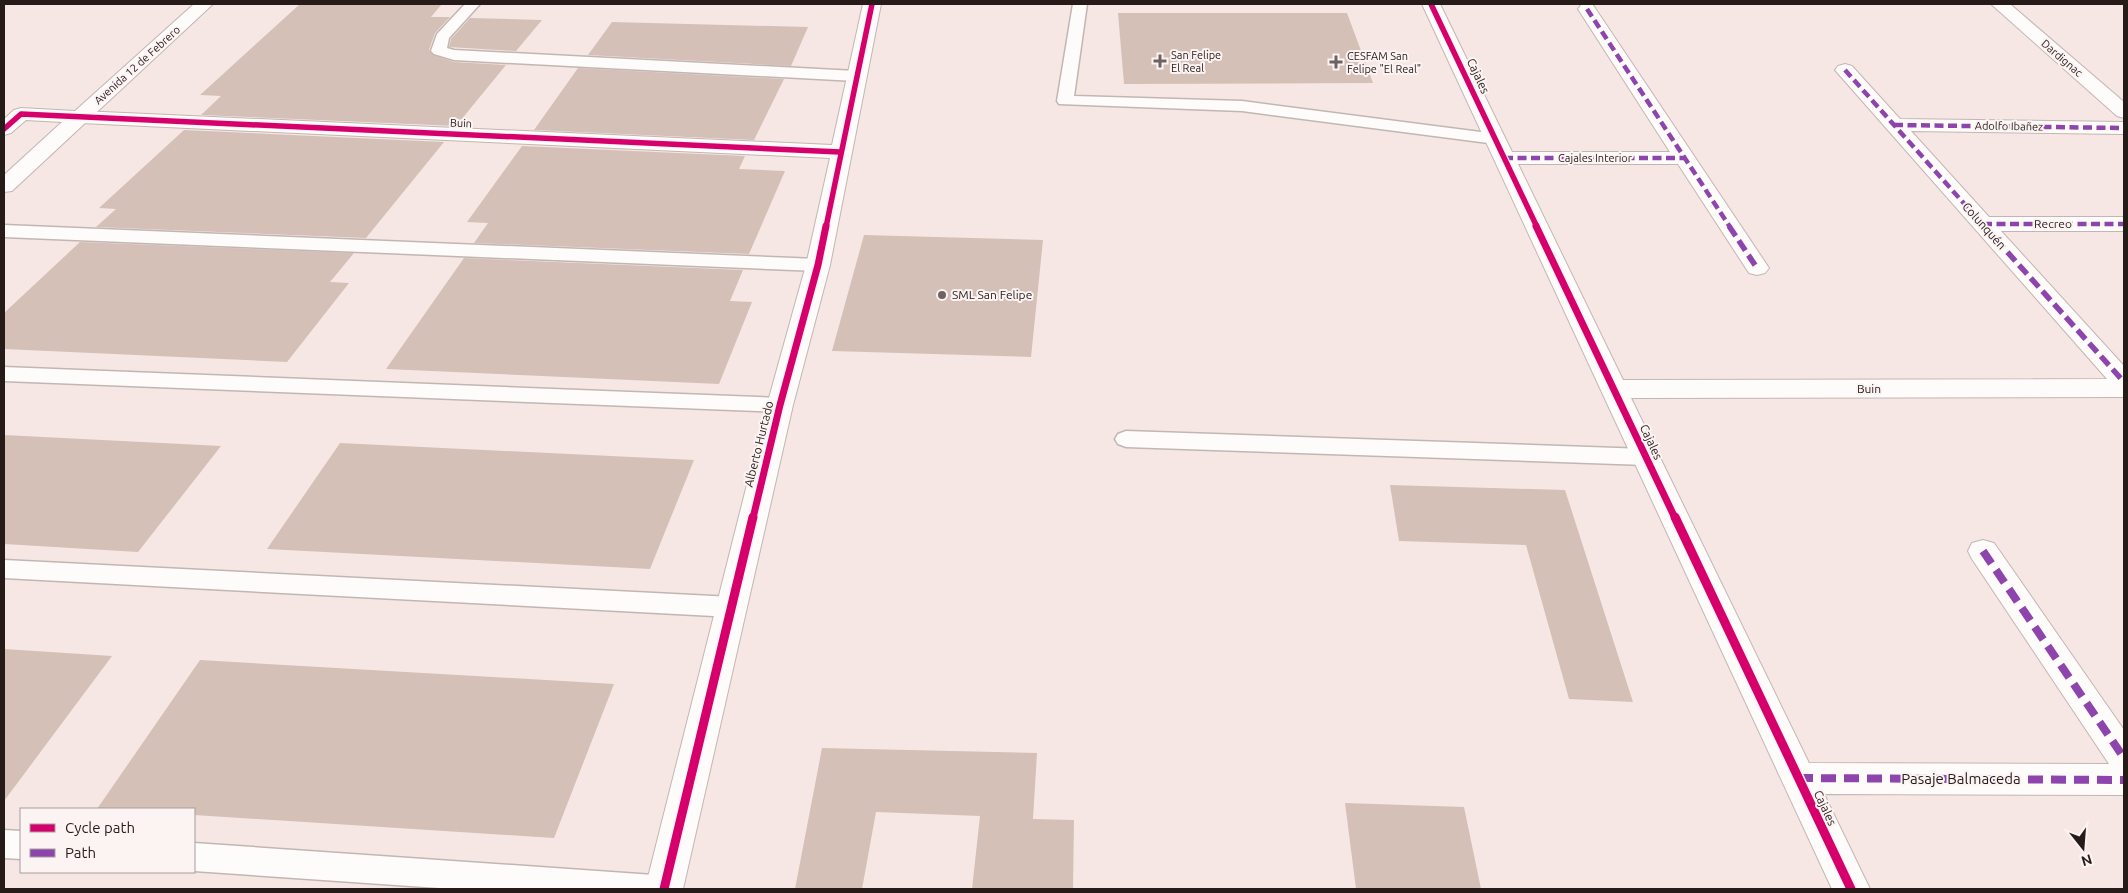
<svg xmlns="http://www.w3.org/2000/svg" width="2128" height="893" font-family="Ubuntu,sans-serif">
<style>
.building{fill:#d4c0b7}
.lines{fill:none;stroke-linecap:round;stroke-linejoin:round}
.service-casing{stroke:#c2b6b3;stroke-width:3}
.minor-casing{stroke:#c2b6b3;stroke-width:2}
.tertiary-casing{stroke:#c2b6b3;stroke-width:2}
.service{fill:#fefbfb;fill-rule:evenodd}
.minor{fill:#fefbfb;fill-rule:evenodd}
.tertiary{fill:#fefbfb;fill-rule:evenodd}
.quiet-far2{stroke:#8e44ad;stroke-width:4.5;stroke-dasharray:9 4.5;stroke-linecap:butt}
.quiet-far1{stroke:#8e44ad;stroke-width:5.5;stroke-dasharray:12 5.5;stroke-linecap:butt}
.quiet{stroke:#8e44ad;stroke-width:8;stroke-dasharray:15 8;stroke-linecap:butt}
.cycleway-far2-casing{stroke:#fbf4f3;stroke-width:8}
.cycleway-far1-casing{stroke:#fbf4f3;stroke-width:10}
.cycleway-casing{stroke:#fbf4f3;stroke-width:12}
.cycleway-far2{stroke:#d6006c;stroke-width:5.5}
.cycleway-far1{stroke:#d6006c;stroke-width:7}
.cycleway{stroke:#d6006c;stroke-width:9}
.poi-dot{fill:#6f6260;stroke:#fbf4f3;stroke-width:2}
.labels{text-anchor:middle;stroke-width:4;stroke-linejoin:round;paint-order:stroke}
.far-poi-label{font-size:11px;fill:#271b19;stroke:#fbf4f3;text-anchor:start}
.far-street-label{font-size:11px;fill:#271b19;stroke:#fbf4f3}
.street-label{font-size:12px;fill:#271b19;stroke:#fbf4f3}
.poi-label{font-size:12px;fill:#271b19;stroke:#fbf4f3;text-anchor:start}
.near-street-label{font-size:15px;fill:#271b19;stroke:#fbf4f3}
</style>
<rect width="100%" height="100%" fill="#f6e7e4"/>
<g class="building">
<path d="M300,4H442L431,17H450L435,33L429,50L433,55L454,62L506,65L456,126L201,115L221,96L200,95Z"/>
<path d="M1118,13H1347L1373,83L1124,84Z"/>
<path d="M470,18L542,20L516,51L449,47L451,39Z"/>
<path d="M612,22L808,27L791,66L588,55Z"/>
<path d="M578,68L784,79L754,140L534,130Z"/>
<path d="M184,130L444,142L366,238L96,227L116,209L99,208Z"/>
<path d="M522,146L745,156L739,169L785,171L749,254L474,243L488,223L467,222Z"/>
<path d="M864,235L1043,240L1031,357L832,351Z"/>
<path d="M80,242L354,253L330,282L349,283L287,362L4,349V313Z"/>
<path d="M464,258L743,270L730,301L752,302L719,384L386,369Z"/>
<path d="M4,435L221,446L138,552L4,544Z"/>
<path d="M340,443L694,460L650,569L267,549Z"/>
<path d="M1390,485L1565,490L1633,702L1569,699L1526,545L1399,541Z"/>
<path d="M4,649L112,656L4,801Z"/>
<path d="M200,660L614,684L554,838L194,815V809H97Z"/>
<path d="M822,748L1037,753L1033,819L1074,820L1073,889H972L980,816L876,812L862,889H795Z"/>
<path d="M1345,803L1464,807L1481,889H1356Z"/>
</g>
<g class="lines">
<defs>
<g id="service">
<path d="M465,4H480L449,38L447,48L454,50L856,71L862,73L864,76L862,79L856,81L454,60L434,54L431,51L437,34Z"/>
<path d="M1073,4H1087L1074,96L1242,101L1496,134L1502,135L1504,139L1502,143L1496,144L1242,111L1059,104L1057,101Z"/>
<path d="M4,225L818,259L825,261L828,265L825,269L818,271L4,237Z"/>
<path d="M4,367L780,398L788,400L791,405L788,410L780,412L4,381Z"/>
<path d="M1126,431L1646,449L1654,451L1657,457L1654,463L1646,465L1126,447L1118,444L1115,439L1118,434Z"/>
<path d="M4,560L732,597L741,600L745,607L741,614L732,617L4,578Z"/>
<path d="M4,830L21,831V859L4,858Z"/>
<path d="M194,843L654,875L665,879L669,889H454L194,871Z"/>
</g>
<g id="minor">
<path d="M863,4H881L830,265L793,405L683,889H645L767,405L806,265L830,158L81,123L74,121L71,117L74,113L81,111L832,145Z"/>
<path d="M1422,4H1440L1512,152H1670L1578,9L1581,5H1593L1769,268L1765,273L1757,275L1749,273L1678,164H1518L1623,380L2107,379L1835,70L1838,66L1845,64L1852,66L1900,119L2124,122V134L1911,131L1989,217H2124V231H2001L2124,366V397L1631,398L1809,763L2109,764L1972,559L1968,551L1972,543L1983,540L1994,543L2124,730V795L1824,794L1870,889H1832Z"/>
</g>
<g id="tertiary">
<path d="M194,4H213L12,191L4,192V175L62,122L26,120L11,133L4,135V119L14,110L21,108L75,111Z"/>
<path d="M1991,4H2010L2124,102V118L2117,116Z"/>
</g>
</defs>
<use href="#service" class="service-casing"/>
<use href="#minor" class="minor-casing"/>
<use href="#tertiary" class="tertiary-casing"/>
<use href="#service" class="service"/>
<use href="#minor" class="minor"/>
<use href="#tertiary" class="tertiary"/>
<g class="quiet-far2">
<path d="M1587,9L1730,227"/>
<path d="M1845,70L1985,227"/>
<path d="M1894,125L2124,128"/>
<path d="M1504,158H1685"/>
<path d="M1983,224H2124"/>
</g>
<g class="quiet-far1">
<path d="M1729,226L1757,268"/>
<path d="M1984,226L2124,382"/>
</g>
<g class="quiet">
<path d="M1983,551L2124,758"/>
<path d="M1798,778L2124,780"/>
</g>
<defs>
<g id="cycleway-far2">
<path d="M1431,4L1537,227"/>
<path d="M4,129L21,114L840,152"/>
<path d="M826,227L872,4"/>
</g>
<g id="cycleway-far1">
<path d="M1536,226L1675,518"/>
<path d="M753,518L780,405L818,265L826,226"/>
</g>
<g id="cycleway">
<path d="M1675,517L1851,889"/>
<path d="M664,889L753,517"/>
</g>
</defs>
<use href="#cycleway-far2" class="cycleway-far2-casing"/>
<use href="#cycleway-far1" class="cycleway-far1-casing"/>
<use href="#cycleway" class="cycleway-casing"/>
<use href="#cycleway-far2" class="cycleway-far2"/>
<use href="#cycleway-far1" class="cycleway-far1"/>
<use href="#cycleway" class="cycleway"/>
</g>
<g class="poi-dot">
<path d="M1157.5 53.5h5v5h5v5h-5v5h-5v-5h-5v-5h5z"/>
<path d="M1333.5 54.5h5v5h5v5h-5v5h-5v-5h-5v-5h5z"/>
<circle cx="942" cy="295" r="5"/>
</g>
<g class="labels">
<g class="far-poi-label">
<text x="1171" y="59">San Felipe<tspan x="1171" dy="13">El Real</tspan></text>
<text x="1347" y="60">CESFAM San<tspan x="1347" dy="13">Felipe "El Real"</tspan></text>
</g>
<g class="far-street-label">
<text transform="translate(2062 58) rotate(41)" y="4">Dardignac</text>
<text transform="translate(137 65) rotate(-42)" y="4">Avenida 12 de Febrero</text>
<text transform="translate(461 123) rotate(3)" y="4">Buin</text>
<text transform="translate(2009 126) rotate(1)" y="4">Adolfo Ibañez</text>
<text x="1595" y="162">Cajales Interior</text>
</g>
<g class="street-label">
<text transform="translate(1478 76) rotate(65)" y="4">Cajales</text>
<text x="2053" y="228">Recreo</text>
<text transform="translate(1984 226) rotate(48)" y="4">Colunquén</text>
<text x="1869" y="393">Buin</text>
<text transform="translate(1651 442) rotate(65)" y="4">Cajales</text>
<text transform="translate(759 444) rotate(-76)" y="4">Alberto Hurtado</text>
<text transform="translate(1825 808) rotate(65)" y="4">Cajales</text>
</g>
<g class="poi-label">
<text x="952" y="299">SML San Felipe</text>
</g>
<g class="near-street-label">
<text x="1961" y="784">Pasaje Balmaceda</text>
</g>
</g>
<rect width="2128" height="893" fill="none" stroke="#271b19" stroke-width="10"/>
<rect x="20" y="808" width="175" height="65" fill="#fbf4f3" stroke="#a69d9c"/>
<rect x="30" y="824" width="25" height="8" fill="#d6006c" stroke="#a69d9c"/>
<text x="65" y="833" font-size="15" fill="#271b19">Cycle path</text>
<rect x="30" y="849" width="25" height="8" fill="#8e44ad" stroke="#a69d9c"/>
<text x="65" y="858" font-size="15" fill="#271b19">Path</text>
<g transform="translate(2083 848) rotate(163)" stroke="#fbf4f3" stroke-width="4" paint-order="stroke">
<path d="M0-4L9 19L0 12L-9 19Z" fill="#271b19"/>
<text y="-8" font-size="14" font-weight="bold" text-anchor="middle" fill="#271b19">N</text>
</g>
</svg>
